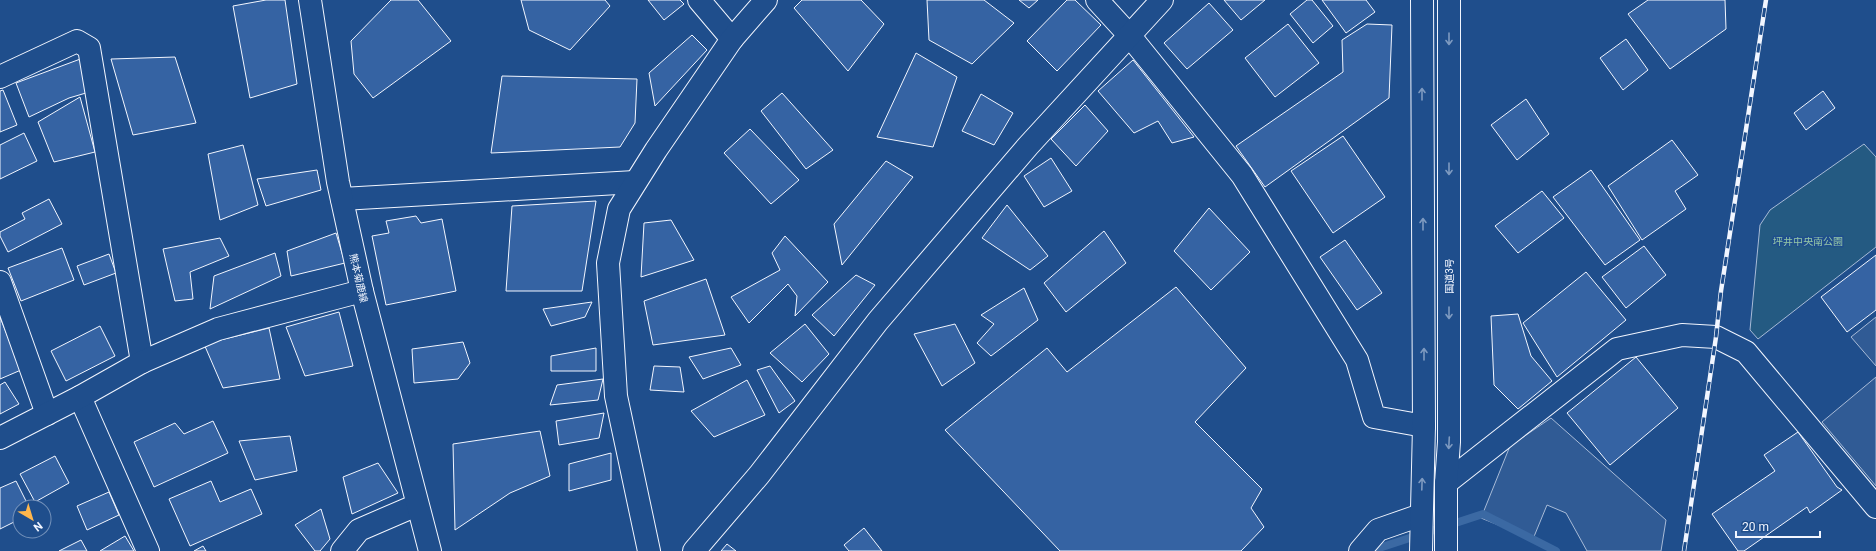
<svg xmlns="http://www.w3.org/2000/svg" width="1876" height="551" font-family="Roboto,'Noto Sans JP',sans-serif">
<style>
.green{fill:#245a82;stroke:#a8bbd7}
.parking{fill:#305b95;stroke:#a8bbd7}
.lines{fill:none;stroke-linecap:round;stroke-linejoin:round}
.stream{stroke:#3b69a3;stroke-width:8}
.building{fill:#3563a3;stroke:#f2f6ff}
.minor-casing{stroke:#f2f6ff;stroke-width:24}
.primary-casing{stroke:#f2f6ff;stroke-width:24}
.trunk-casing{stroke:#f2f6ff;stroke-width:24}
.minor{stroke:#1f4e8c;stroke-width:22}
.primary{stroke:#1f4e8c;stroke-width:22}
.trunk{stroke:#1f4e8c;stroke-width:22}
.rail-casing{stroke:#f2f6ff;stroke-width:4.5}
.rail{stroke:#1f4e8c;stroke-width:3;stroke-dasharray:9;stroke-linecap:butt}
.oneway{stroke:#7e9ac0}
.labels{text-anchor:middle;stroke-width:3;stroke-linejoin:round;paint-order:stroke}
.park-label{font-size:10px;fill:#97c8a6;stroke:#1f4e8c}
.street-label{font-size:10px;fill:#f2f6ff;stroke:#1f4e8c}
</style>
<rect width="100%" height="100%" fill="#1f4e8c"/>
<path class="green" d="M1864,144L1876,157V247L1758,339L1750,330L1760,225L1770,210Z"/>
<g class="parking">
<path d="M1876,317V366L1851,337Z"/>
<path d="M1876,377V486L1822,422Z"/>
<path d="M1551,418L1666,520L1661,551H1587L1566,513L1547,505L1533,539L1481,518L1510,446Z"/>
</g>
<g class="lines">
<path class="stream" d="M1377,551L1379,548L1483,514L1556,551"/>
</g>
<g class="building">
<path d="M266,0H285L297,84L250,98L233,6Z"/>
<path d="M391,0H418L451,41L373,98L354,74L351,41Z"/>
<path d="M521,0H605L610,6L570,50L529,30Z"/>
<path d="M648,0H680L684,4L664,20Z"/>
<path d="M802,0H861L884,24L848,71L794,8Z"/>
<path d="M927,0H984L1014,23L972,64L929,40Z"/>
<path d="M1019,0H1038L1029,8Z"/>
<path d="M1067,0H1075L1101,25L1057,71L1027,41Z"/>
<path d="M1224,0H1265L1241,20Z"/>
<path d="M1307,0H1312L1333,26L1313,43L1290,14Z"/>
<path d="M1322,0H1366L1375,12L1346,33Z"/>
<path d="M1648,0H1725L1726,29L1670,69L1628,14Z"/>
<path d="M1209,3L1233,30L1187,69L1164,43Z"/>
<path d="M1288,24L1319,63L1275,97L1245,58Z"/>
<path d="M1367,24L1392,25L1389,98L1265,187L1236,146L1343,72L1342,40Z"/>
<path d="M692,35L707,50L655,106L649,73Z"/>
<path d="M1626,39L1648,70L1623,90L1600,58Z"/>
<path d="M916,53L957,77L933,147L877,137Z"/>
<path d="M175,57L196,123L133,135L111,59Z"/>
<path d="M83,58L96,90L69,98L29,117L16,83Z"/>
<path d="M1133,60L1194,137L1172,143L1158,121L1134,133L1098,91Z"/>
<path d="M502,76L637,79L635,123L620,147L491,153Z"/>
<path d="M3,90L17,125L0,132V91Z"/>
<path d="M1823,91L1835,108L1806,130L1794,113Z"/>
<path d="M782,93L833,150L806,169L761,111Z"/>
<path d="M981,94L1013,113L994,145L962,131Z"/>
<path d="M80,97L95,152L54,162L38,122Z"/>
<path d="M1526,99L1549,134L1517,160L1491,125Z"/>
<path d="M1085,105L1108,131L1076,166L1051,139Z"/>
<path d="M750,129L799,180L771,204L724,153Z"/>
<path d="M24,133L37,161L0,179V145Z"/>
<path d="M1343,136L1385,197L1333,233L1291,171Z"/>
<path d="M1672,140L1698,175L1675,191L1686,209L1642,240L1608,186Z"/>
<path d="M243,145L258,205L220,220L208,154Z"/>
<path d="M1051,158L1072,191L1044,207L1024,176Z"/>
<path d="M886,161L913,177L842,265L834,224Z"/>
<path d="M317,170L321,190L266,206L257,179Z"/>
<path d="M1591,170L1640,240L1605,265L1553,197Z"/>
<path d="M1542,191L1564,218L1518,253L1495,226Z"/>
<path d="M49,199L62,224L8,252L0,236V232L25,219L22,213Z"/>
<path d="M596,201L582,291H506L512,206Z"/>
<path d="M1007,205L1048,256L1030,270L982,238Z"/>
<path d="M1209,208L1250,252L1211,290L1174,251Z"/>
<path d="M416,216L421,223L442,219L456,291L386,305L372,236L389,233L386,221Z"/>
<path d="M671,220L694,260L641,277L644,223Z"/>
<path d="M1104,231L1126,263L1066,312L1044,283Z"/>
<path d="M336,233L345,263L291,276L287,251Z"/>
<path d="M785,236L828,282L795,316L797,296L788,284L749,323L731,297L780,270L772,253Z"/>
<path d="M220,238L229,256L190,272L193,299L175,301L163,249Z"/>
<path d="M1345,240L1382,293L1357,310L1320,257Z"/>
<path d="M1644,246L1666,275L1626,308L1602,277Z"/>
<path d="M62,248L74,280L21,301L8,268Z"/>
<path d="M275,253L281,276L210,309L214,276Z"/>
<path d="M109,254L116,273L84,285L77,266Z"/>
<path d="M1876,255V310L1847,332L1821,297Z"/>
<path d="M1586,272L1626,320L1557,377L1523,323Z"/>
<path d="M856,275L875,285L834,336L812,315Z"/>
<path d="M706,279L725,335L653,345L644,301Z"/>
<path d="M1176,287L1246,368L1195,422L1262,489L1251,508L1264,527L1241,551H1060L945,430L1047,348L1067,372Z"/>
<path d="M1024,288L1038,320L991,356L977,343L994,324L981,315Z"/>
<path d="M592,302L585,317L551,326L543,309Z"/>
<path d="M339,312L353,366L305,376L286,327Z"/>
<path d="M1518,314L1531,356L1552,381L1518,409L1494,385L1491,316Z"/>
<path d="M0,317L21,370L0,379Z"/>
<path d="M805,324L829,354L802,382L770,353Z"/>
<path d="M955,324L975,363L942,386L914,334Z"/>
<path d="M100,326L115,356L66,381L51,351Z"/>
<path d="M269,328L280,379L223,388L204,344Z"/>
<path d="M463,342L470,363L458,379L414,383L412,349Z"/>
<path d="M596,348V371H551V356Z"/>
<path d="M731,348L741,365L703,379L689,357Z"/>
<path d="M1636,357L1678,408L1610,465L1567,413Z"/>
<path d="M654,366L680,367L684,392L650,390Z"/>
<path d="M770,366L795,401L779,413L757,370Z"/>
<path d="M603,379L598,400L550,405L557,385Z"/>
<path d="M747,380L765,415L714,437L691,411Z"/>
<path d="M5,382L19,404L0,414V385Z"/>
<path d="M604,413L599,438L559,445L556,421Z"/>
<path d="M213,421L228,453L154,487L134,442L175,423L184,434Z"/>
<path d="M540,431L550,476L510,493L455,530L453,444Z"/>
<path d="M1798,432L1837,487L1842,490L1810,513L1807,507L1744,551H1738L1712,514L1775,471L1764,455Z"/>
<path d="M290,436L297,471L255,480L239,441Z"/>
<path d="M611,453V480L569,491V464Z"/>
<path d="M55,456L69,483L35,502L20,474Z"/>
<path d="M378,463L398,493L352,514L343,477Z"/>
<path d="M16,481L29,507H20V519L0,529V488Z"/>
<path d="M211,481L220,502L251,489L262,514L190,546L169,499Z"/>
<path d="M109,492L119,515L87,530L77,506Z"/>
<path d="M321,509L330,539L320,551H315L295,525Z"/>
<path d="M864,528L882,551H849L844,545Z"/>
<path d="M125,536L134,551H100Z"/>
<path d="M81,540L87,551H59Z"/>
<path d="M727,544L736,551H721Z"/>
<path d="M203,546L206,551H194Z"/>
</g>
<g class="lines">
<defs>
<g id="minor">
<path d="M699,0L732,39"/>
<path d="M1097,0L1129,35L1242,175L1357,360L1374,417L1424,426"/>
<path d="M0,77L77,41L89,48L142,362"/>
<path d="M342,199L635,182"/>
<path d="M0,282L47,414"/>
<path d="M80,397L148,551"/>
<path d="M0,438L80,397L142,362L218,329L362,291"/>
<path d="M1446,483L1617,349L1682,335L1716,337L1746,352L1876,507"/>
<path d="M342,551L359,530L417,505"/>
<path d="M649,551L616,396L608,263L619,209L656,150L732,39L766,0"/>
<path d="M694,551L759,475L878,321L1028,146L1162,0"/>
<path d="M1360,551L1378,530L1421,515"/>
</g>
<path id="primary" d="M310,0L338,182L362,291L430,551"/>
<g id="trunk">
<path d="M1421,551L1424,426L1422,0"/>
<path d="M1446,551V483L1449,442V0"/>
</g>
</defs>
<use href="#minor" class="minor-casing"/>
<use href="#primary" class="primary-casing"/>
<use href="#trunk" class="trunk-casing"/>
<use href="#minor" class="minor"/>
<use href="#primary" class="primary"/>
<use href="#trunk" class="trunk"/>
<defs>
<path id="rail" d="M1684,551L1716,337L1721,291L1766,0"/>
</defs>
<use href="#rail" class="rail-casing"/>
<use href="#rail" class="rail"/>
</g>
<defs><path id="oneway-shaft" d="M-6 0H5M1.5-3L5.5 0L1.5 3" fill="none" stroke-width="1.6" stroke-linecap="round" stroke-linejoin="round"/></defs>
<g class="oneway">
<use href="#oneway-shaft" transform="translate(1449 39) rotate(90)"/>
<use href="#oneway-shaft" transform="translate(1422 94) rotate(-90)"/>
<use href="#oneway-shaft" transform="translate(1449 169) rotate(90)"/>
<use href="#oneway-shaft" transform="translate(1423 224) rotate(-90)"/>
<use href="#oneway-shaft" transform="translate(1449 313) rotate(90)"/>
<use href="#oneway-shaft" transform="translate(1424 354) rotate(-90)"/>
<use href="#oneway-shaft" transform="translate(1449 443) rotate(93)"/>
<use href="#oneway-shaft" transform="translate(1422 484) rotate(-88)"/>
</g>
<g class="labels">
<g class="park-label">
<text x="1808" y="245">坪井中央南公園</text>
</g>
<g class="street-label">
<text transform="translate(1449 276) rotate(-90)" y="4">国道3号</text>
<text transform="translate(359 278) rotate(77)" y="4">熊本菊鹿線</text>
</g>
</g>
<g transform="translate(32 519) rotate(142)"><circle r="19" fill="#1f4e8c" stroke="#7391ba"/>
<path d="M0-3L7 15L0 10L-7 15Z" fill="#ffb74d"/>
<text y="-6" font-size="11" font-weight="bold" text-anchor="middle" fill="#f2f6ff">N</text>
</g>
<path d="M1736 531v6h84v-6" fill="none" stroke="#f2f6ff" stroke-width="2"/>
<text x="1742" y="531" font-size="12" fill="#f2f6ff" stroke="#1f4e8c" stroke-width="3" paint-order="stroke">20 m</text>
</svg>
